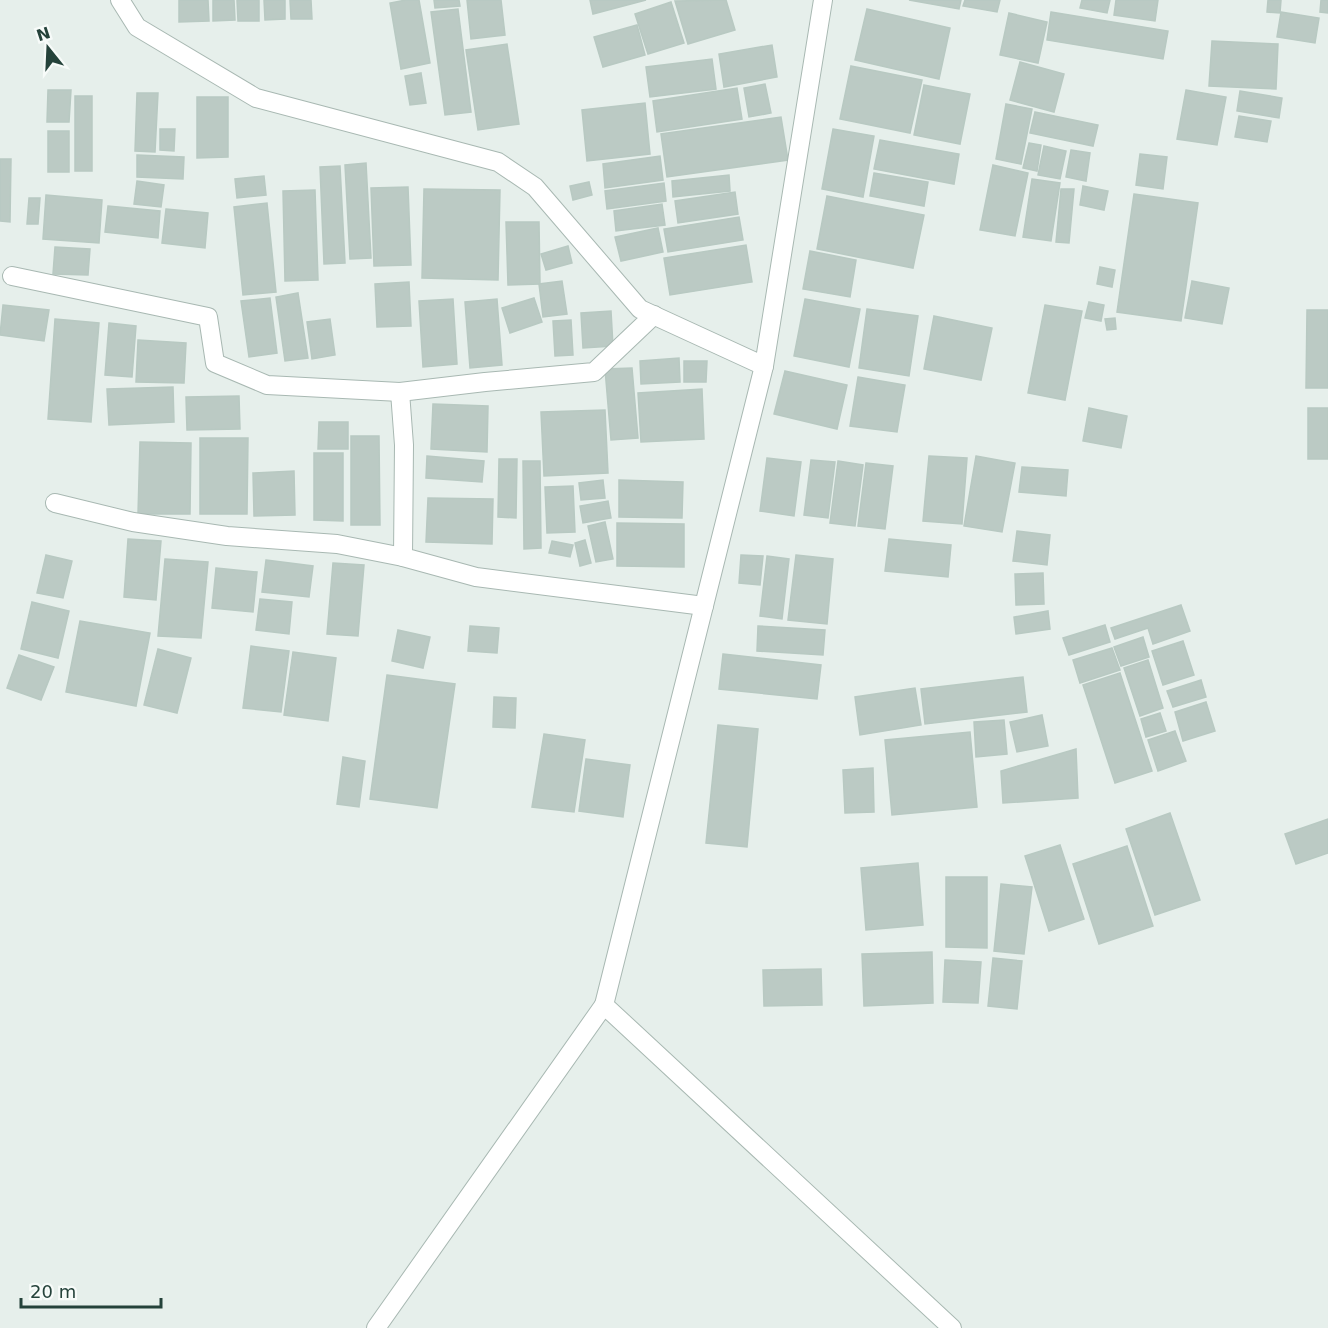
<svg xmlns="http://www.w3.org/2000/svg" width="1328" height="1328" font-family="'DejaVu Sans',sans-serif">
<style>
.building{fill:#bbcac4;stroke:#b8c9c2;stroke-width:1.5}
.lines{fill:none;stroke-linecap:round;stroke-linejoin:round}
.street-casing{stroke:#a8b8b2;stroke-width:20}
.street{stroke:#fff;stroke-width:18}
</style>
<rect width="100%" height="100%" fill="#e6efeb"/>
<g class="building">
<path d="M179,0H208L209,21L179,22Z"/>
<path d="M213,0H234L235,20L213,21Z"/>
<path d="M237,0H259V21H238Z"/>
<path d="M264,0H285V19L265,20Z"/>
<path d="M290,0H311L312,19H291Z"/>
<path d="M406,0H419L430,63L401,69L390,3Z"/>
<path d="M434,0H459L460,6L435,8Z"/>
<path d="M467,0H501L505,35L471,39Z"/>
<path d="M590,0H646L593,14Z"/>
<path d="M726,0L735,30L688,44L675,1Z"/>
<path d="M909,0H961L959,9Z"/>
<path d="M965,0H1000L997,12L963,6Z"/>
<path d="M1082,0H1110L1107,13L1080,8Z"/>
<path d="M1116,0H1158L1155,21L1114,15Z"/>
<path d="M1268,0H1281L1280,13L1267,12Z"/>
<path d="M1321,0H1328V13L1320,12Z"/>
<path d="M671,2L684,43L648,54L635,14Z"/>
<path d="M458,9L471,112L445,115L431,12Z"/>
<path d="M867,9L950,28L939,79L855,60Z"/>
<path d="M1051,12L1168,31L1163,59L1047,40Z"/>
<path d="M1281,12L1319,18L1315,43L1277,37Z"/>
<path d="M1009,13L1047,22L1038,63L1000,55Z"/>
<path d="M637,25L645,55L603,67L594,37Z"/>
<path d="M1212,41L1278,44L1276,89L1209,86Z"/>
<path d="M507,44L519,124L478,130L466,50Z"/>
<path d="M772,45L777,77L724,87L719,54Z"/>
<path d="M712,59L716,89L650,97L646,67Z"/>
<path d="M1020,62L1064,74L1054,112L1010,100Z"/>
<path d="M851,66L922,80L910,133L840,119Z"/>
<path d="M421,73L426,103L410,105L405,76Z"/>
<path d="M765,84L771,113L749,117L744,88Z"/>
<path d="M924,85L970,94L960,144L914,135Z"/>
<path d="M737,88L742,119L657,132L653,101Z"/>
<path d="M48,90H71L69,122H47Z"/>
<path d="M1186,90L1226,97L1217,145L1177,139Z"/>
<path d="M1240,91L1282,98L1279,118L1237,111Z"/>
<path d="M137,93H158L155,152L135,151Z"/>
<rect x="75" y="96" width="17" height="75"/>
<path d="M197,97H228V157L197,158Z"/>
<path d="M645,103L650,154L587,161L582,110Z"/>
<path d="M1006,104L1032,109L1021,164L996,159Z"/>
<path d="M1035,112L1098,125L1093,146L1030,133Z"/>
<path d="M1239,116L1271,121L1267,142L1235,137Z"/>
<path d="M781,117L788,160L667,177L661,134Z"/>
<path d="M160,129H175L174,151L160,150Z"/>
<path d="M833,129L874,136L863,197L822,189Z"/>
<rect x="48" y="131" width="21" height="41"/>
<path d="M880,140L959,154L954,184L874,169Z"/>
<path d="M1029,143L1041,145L1037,171L1023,168Z"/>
<path d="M1044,146L1066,151L1060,179L1038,175Z"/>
<path d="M1071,150L1090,153L1086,181L1066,177Z"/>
<path d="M1140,154L1167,157L1163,189L1136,185Z"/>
<path d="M137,155L184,157L183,179L137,177Z"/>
<path d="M660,156L663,180L605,188L603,164Z"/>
<path d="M0,159H11L10,222L0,221Z"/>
<path d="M366,163L371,258L350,259L345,165Z"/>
<path d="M993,165L1028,173L1015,236L980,230Z"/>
<path d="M340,166L345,263L324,264L320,167Z"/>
<path d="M874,173L928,182L924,206L870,196Z"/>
<path d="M729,175L730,191L673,197L672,181Z"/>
<path d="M264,176L266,195L237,198L235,179Z"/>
<path d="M1032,179L1060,183L1051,241L1023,237Z"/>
<path d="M137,181L164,185L161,207L134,204Z"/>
<path d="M589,182L592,195L573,200L570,186Z"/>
<path d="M664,183L666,201L607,209L605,191Z"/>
<path d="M1083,186L1108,191L1104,210L1080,205Z"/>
<path d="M408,187L411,265L374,266L371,188Z"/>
<path d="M424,189L500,190L498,280L422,278Z"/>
<path d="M1061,189H1074L1069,243L1056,242Z"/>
<path d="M315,190L318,280L285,281L283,191Z"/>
<path d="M735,192L738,214L678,223L675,201Z"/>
<path d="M1134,194L1198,203L1181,321L1117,312Z"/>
<path d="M46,195L102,200L99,243L43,239Z"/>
<path d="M827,196L924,215L913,268L817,249Z"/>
<path d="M29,198H40L38,224H27Z"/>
<path d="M267,203L276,292L243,295L234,207Z"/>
<path d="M662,204L665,225L616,231L614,211Z"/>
<path d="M108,206L160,211L158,238L105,232Z"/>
<path d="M166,209L208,213L205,248L162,243Z"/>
<path d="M739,217L743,240L668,252L664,229Z"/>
<path d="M506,222H539L540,284L508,285Z"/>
<path d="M658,228L663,252L621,261L615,237Z"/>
<path d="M746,245L752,282L670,295L664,258Z"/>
<path d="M568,246L572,263L546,270L541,254Z"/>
<path d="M55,247L90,249L88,275L53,274Z"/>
<path d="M810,251L856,260L850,297L803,289Z"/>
<path d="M1100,267L1115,270L1112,287L1097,284Z"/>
<path d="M562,281L567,314L543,317L539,284Z"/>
<path d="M1192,281L1229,288L1222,324L1185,318Z"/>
<path d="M409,282L411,326L377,327L375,284Z"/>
<path d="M298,293L308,358L285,361L276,297Z"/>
<path d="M270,298L277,353L249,357L241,301Z"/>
<path d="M534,298L542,322L510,333L502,308Z"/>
<path d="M453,299L457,364L423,367L419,301Z"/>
<path d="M497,299L502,365L470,368L465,302Z"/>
<path d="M805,299L860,309L849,367L794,356Z"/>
<path d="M1089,302L1104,305L1101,321L1085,318Z"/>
<path d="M3,305L49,310L44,341L0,335Z"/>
<path d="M1045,305L1082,311L1065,400L1028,393Z"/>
<path d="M867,309L918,316L909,376L859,368Z"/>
<path d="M1307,310H1328V388H1306Z"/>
<path d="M611,311L613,346L583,348L581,313Z"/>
<path d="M934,316L992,328L981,380L924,369Z"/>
<path d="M1115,318L1116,329L1107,330L1105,319Z"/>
<path d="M55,319L99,323L91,422L48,419Z"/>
<path d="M330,319L335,355L312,359L307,322Z"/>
<path d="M571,320L573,355L555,356L553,321Z"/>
<path d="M109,323L136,326L132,377L105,375Z"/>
<path d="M138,340L186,343L184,383L136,382Z"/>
<path d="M679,358L680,382L641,384L640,361Z"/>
<path d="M684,361H707L706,382H684Z"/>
<path d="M632,368L638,438L611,440L605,369Z"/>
<path d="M785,371L847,385L837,429L774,414Z"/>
<path d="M858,377L905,385L897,432L850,426Z"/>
<path d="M173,387L174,422L109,425L107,389Z"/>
<path d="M702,389L704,439L641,442L638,393Z"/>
<path d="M239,396L240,429L187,430L186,397Z"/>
<path d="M433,404L488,406L487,452L431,449Z"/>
<path d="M1089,408L1127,416L1121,448L1083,441Z"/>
<rect x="1308" y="408" width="20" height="51"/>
<path d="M605,410L608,473L544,476L541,412Z"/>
<path d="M319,422H348V449H318Z"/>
<path d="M351,436H379L380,525H351Z"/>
<path d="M200,438H248L247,514H200Z"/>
<path d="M140,442L191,443L190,514H138Z"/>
<path d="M314,453H343V521L314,520Z"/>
<path d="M427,456L484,461L482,482L426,478Z"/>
<path d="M929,456L967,458L962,524L923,521Z"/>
<path d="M976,456L1015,463L1002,532L964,526Z"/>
<path d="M767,458L801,462L794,516L760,511Z"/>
<path d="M499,459H517L516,518L498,517Z"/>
<path d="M811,460L835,462L828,518L804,515Z"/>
<path d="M523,461H540L541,548L524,549Z"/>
<path d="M838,461L863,465L855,526L830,523Z"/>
<path d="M866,463L893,466L885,529L858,526Z"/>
<path d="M1022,467L1068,470L1066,496L1019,492Z"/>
<path d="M294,471L295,515L254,516L253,473Z"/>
<path d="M603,480L605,498L581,500L579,483Z"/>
<path d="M619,480L683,482L682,518L619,517Z"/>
<path d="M573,486L575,532L547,533L545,487Z"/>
<path d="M428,498L493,499L492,544L426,542Z"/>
<path d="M608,501L611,518L583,523L580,506Z"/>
<path d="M605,522L613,559L596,562L588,526Z"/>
<path d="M617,523L684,524V567L617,566Z"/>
<path d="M1017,531L1050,535L1047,565L1013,561Z"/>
<path d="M128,539L161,541L156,600L124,597Z"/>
<path d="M889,539L951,545L948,577L885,571Z"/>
<path d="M585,540L591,563L580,566L575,543Z"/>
<path d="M552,541L573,545L570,557L549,553Z"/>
<path d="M46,555L72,561L63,598L37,593Z"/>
<path d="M741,555L763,556L760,585L739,583Z"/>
<path d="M796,555L833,559L827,624L788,620Z"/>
<path d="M767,556L789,559L782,619L760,616Z"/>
<path d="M165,559L208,562L201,638L158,636Z"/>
<path d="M266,560L313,566L309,597L262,592Z"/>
<path d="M333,563L364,565L358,636L327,634Z"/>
<path d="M216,568L257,572L253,612L212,608Z"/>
<path d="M1043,573L1044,604L1016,605L1015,574Z"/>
<path d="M260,599L292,602L289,634L256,630Z"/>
<path d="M32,602L69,611L58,658L21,649Z"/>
<path d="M1181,605L1190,631L1153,644L1148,628L1115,639L1111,628Z"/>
<path d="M1048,611L1050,629L1016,634L1014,617Z"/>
<path d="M80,621L150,633L136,706L66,692Z"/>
<path d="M1105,625L1110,642L1069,655L1063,638Z"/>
<path d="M470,626L499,628L497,653L468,651Z"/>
<path d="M758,626L825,630L823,655L757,651Z"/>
<path d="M398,630L430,637L423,668L392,661Z"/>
<path d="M1143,637L1149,657L1121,666L1114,647Z"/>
<path d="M1183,641L1194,675L1163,685L1152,651Z"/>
<path d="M251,646L289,651L281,712L243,708Z"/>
<path d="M1112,648L1120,670L1080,683L1073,660Z"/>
<path d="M158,649L191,658L177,713L144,705Z"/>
<path d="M293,652L336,658L328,721L284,715Z"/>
<path d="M723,654L821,665L817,699L719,689Z"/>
<path d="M19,655L54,667L41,700L7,688Z"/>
<path d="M1148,660L1163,708L1140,716L1124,668Z"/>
<path d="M1120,673L1152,771L1115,783L1083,685Z"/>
<path d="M387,675L455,684L437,808L370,799Z"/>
<path d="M1023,677L1027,712L925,724L921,689Z"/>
<path d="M1201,680L1206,697L1173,707L1167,691Z"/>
<path d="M915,688L921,725L860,735L855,697Z"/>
<path d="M494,697L516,698L515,728L493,727Z"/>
<path d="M1206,702L1215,731L1183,741L1175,712Z"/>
<path d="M1160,713L1166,731L1146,737L1141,719Z"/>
<path d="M1042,715L1048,746L1017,752L1010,722Z"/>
<path d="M1004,720L1007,754L976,757L974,722Z"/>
<path d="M718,725L758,729L747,847L706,843Z"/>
<path d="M1175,731L1186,761L1158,771L1148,740Z"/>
<path d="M970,732L977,807L892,815L885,740Z"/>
<path d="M544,734L585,740L574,812L532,807Z"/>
<path d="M1076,749L1078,798L1003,803L1001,771Z"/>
<path d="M343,757L365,761L359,807L337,804Z"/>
<path d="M586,759L630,765L623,817L579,811Z"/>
<path d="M873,768L874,812L845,813L843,770Z"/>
<path d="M1170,813L1200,900L1155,915L1126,829Z"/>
<path d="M1328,819V853L1296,864L1285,834Z"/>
<path d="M1060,845L1084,919L1049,931L1025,856Z"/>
<path d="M1127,846L1153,926L1099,944L1073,864Z"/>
<path d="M918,863L923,925L866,930L861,868Z"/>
<path d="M946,877H987V948L946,947Z"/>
<path d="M1001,884L1032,887L1024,954L994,951Z"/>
<path d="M932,952L933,1003L864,1006L862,954Z"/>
<path d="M993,958L1022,961L1017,1009L988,1006Z"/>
<path d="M945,960L981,962L978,1003L943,1002Z"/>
<path d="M821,969L822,1005L764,1006L763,970Z"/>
</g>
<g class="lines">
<defs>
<g id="street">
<path d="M120,0L137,27L256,98L498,162L535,187L640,309L764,366"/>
<path d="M12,276L208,317L215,363L267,385L400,392"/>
<path d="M654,315L594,372L485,382L400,392L404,445L403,557L476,577L704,606"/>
<path d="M55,503L133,522L227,536L337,544L403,557"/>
<path d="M604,1005L764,366L823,0"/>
<path d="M376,1328L604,1005L952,1328"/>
</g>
</defs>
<use href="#street" class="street-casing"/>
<use href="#street" class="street"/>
</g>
<g transform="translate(48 48) rotate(342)" stroke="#f7fbf9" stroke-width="4.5" paint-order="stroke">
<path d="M0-4.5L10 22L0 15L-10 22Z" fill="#24423a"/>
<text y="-9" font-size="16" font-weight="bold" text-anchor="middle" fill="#24423a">N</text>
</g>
<path d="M21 1298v9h140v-9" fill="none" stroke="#24423a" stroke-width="3"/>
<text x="30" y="1298" font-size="18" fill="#24423a" stroke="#f7fbf9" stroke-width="4.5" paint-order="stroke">20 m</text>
</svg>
